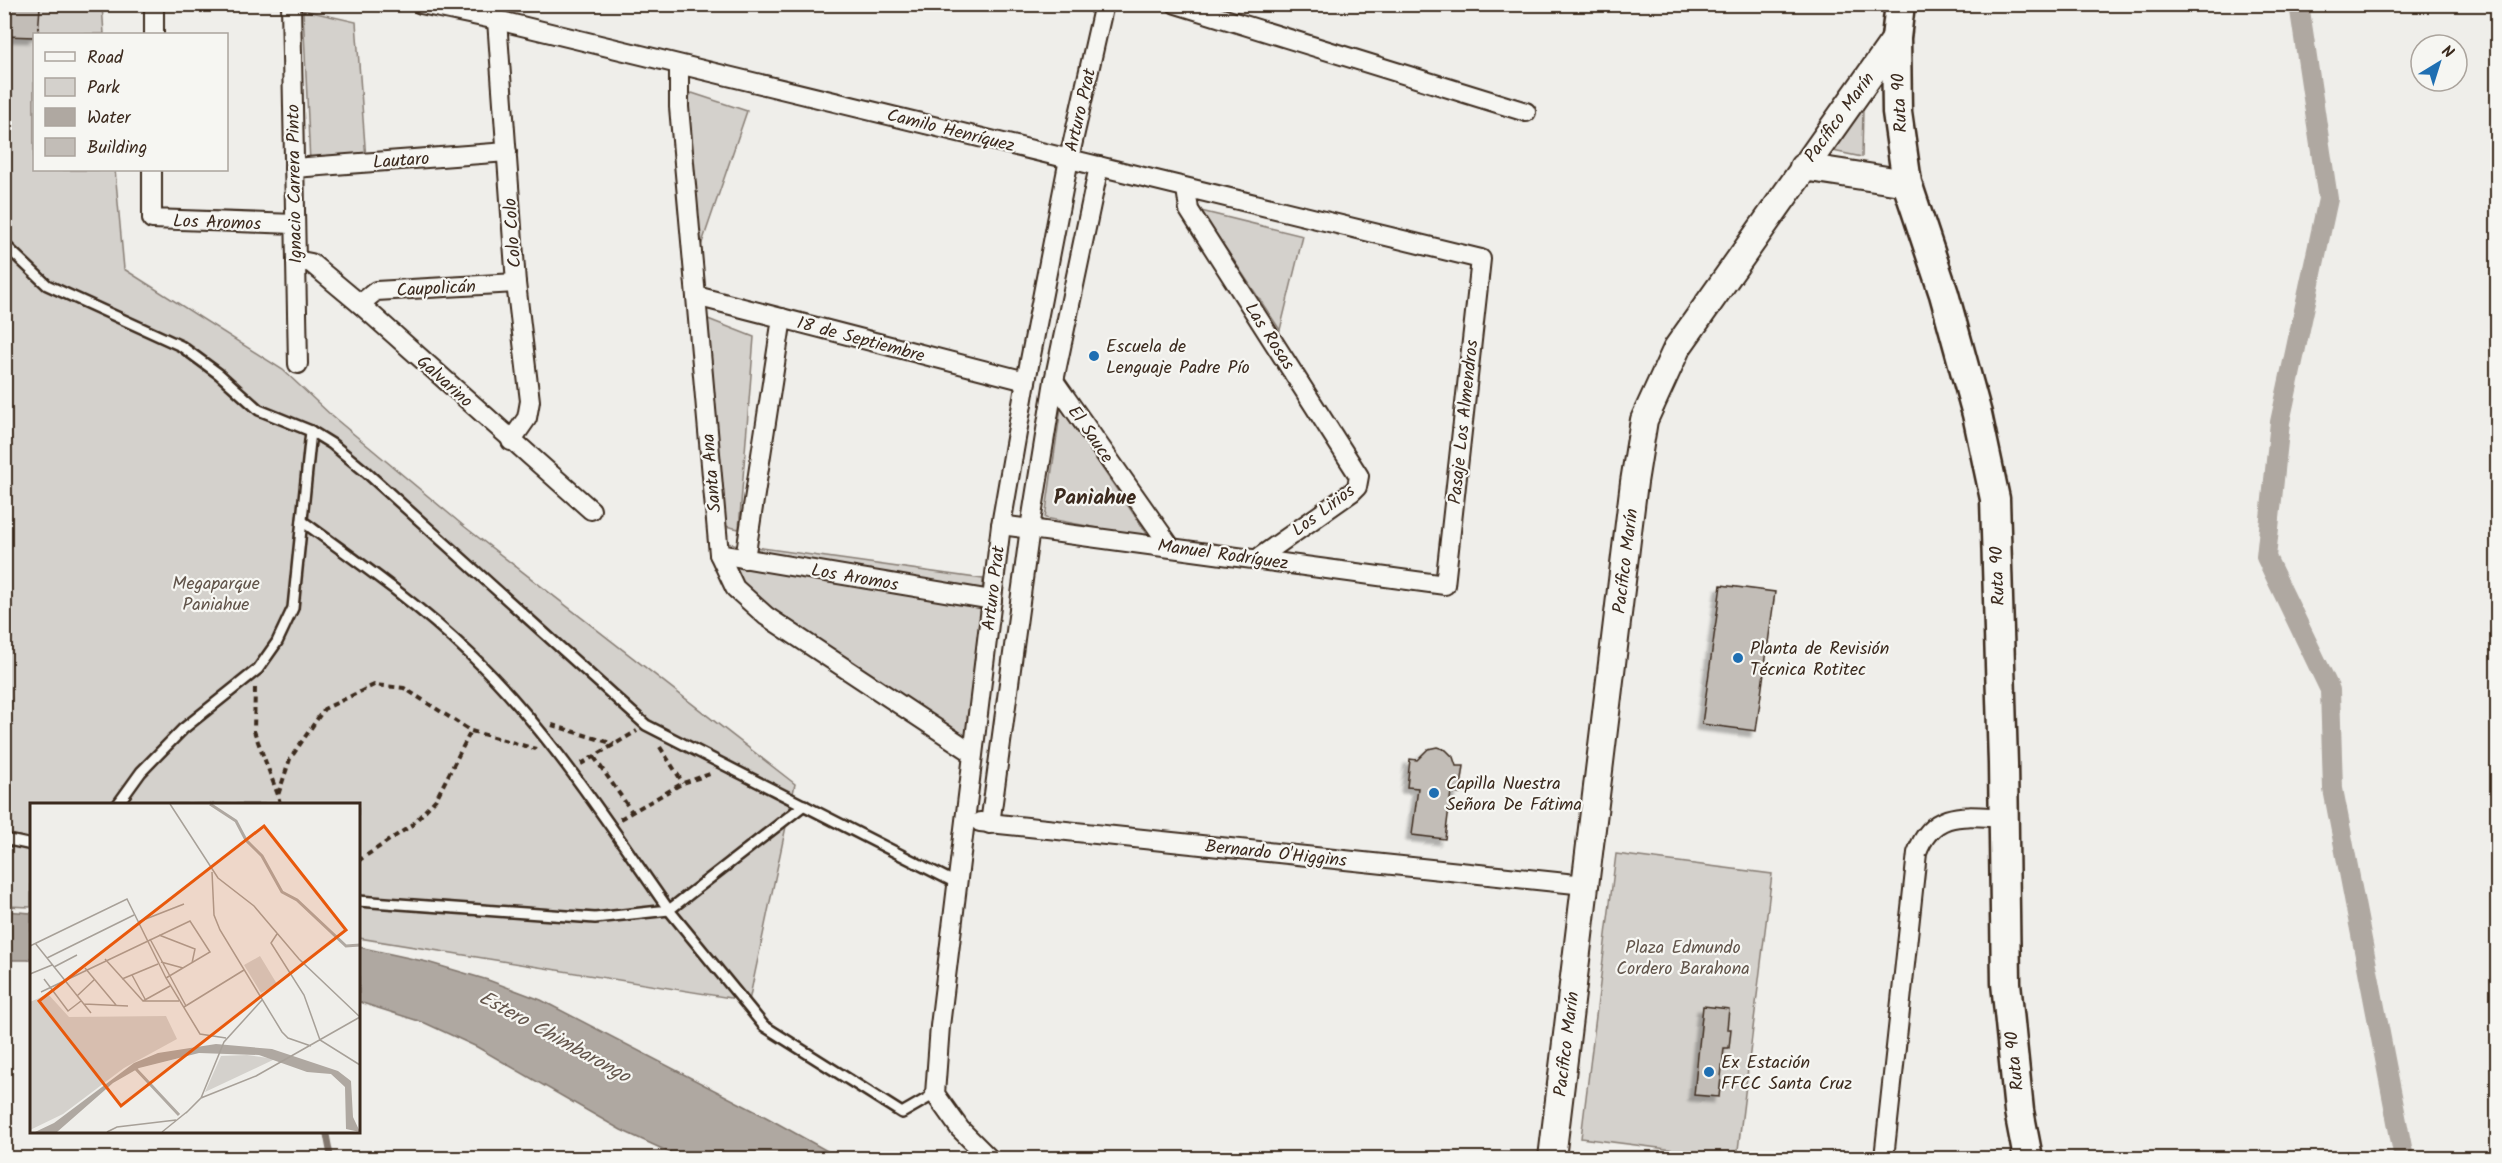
<svg xmlns="http://www.w3.org/2000/svg" width="2502" height="1163" font-family="Kalam,sans-serif">
<style>
.green{fill:#d4d1cc;stroke:#887e75;stroke-width:1.5}
.water{fill:#afa8a1;stroke:#81766d;stroke-width:1.5}
.lines{fill:none;stroke-linecap:round;stroke-linejoin:round}
.stream{stroke:#81766d;stroke-width:6}
.canal{stroke:#afa8a1;stroke-width:20}
.building{fill:#c2bdb7;stroke:#3b2a1e;stroke-width:1.5;filter:url(#shadow)}
.lane-casing{stroke:#3b2a1e;stroke-width:14}
.street-casing{stroke:#3b2a1e;stroke-width:22}
.secondary-casing{stroke:#3b2a1e;stroke-width:30}
.primary-casing{stroke:#3b2a1e;stroke-width:33}
.path{stroke:#3b2a1e;stroke-width:4;stroke-dasharray:6 4.5;stroke-linecap:butt}
.lane{stroke:#f6f6f2;stroke-width:9}
.street{stroke:#f6f6f2;stroke-width:18}
.secondary{stroke:#f6f6f2;stroke-width:26}
.primary{stroke:#f6f6f2;stroke-width:28}
.poi-dot{fill:#1f6fb2;stroke:#f6f6f2;stroke-width:2}
.labels{text-anchor:middle;stroke-width:4.5;stroke-linejoin:round;paint-order:stroke}
.street-label{font-size:18px;fill:#3b2a1e;stroke:#f6f6f2}
.poi-label{font-size:18px;fill:#3b2a1e;stroke:#f6f6f2;text-anchor:start}
.park-label{font-size:18px;fill:#61544a;stroke:#f6f6f2}
.water-label{font-size:20px;font-style:italic;fill:#64564c;stroke:#f6f6f2}
.quarter-label{font-size:21px;font-weight:bold;fill:#3b2a1e;stroke:#f6f6f2}
.inset-river{fill:none;stroke:#afa8a1;stroke-width:3}
.inset-road{fill:none;stroke:#a7a098;stroke-width:1.5}
.view{fill:#e8590c;fill-opacity:0.15;stroke:#e8590c;stroke-width:3}
.inset-edge{fill:none;stroke:#3b2a1e;stroke-width:3}
</style>
<defs>
<filter id="shadow"><feDropShadow dx="-5.5" dy="5.5" stdDeviation="1.5" flood-color="#0004"/></filter>
</defs>
<rect width="100%" height="100%" fill="#efeeea"/>
<filter id="ink" filterUnits="userSpaceOnUse"><feTurbulence type="fractalNoise" baseFrequency=".0167" numOctaves="2"/><feDisplacementMap in="SourceGraphic" scale="12" xChannelSelector="R" yChannelSelector="G"/><feConvolveMatrix kernelMatrix="1 2 1 2 8 2 1 2 1" color-interpolation-filters="sRGB"/></filter>
<g filter="url(#ink)">
<g class="green">
<path d="M5,5H102L104,34H34V170H115L124,269L283,370L332,416L465,527L795,784L749,1001L359,938L358,804H32L31,907L5,906Z"/>
<path d="M303,10L356,22L366,160L310,163Z"/>
<path d="M692,93L747,111L701,246L679,107Z"/>
<path d="M1856,107L1863,108L1862,157L1828,150Z"/>
<path d="M1201,211L1303,236L1280,330Z"/>
<path d="M708,319L754,337L739,529L725,526Z"/>
<path d="M1061,408L1150,538L1045,518Z"/>
<path d="M712,541L983,579L973,753L766,616Z"/>
<path d="M1616,854L1772,874L1737,1158L1581,1138Z"/>
</g>
<g class="water">
<path d="M5,911L31,913V960H5Z"/>
<path d="M359,947L427,962L488,980L541,1000L766,1117L840,1158H682L621,1130L477,1047L425,1023L359,1002Z"/>
</g>
<g class="lines">
<path class="stream" d="M326,1132L331,1158"/>
<path class="canal" d="M2299,4L2328,199L2280,422L2266,557L2330,690L2333,789L2404,1158"/>
</g>
<g class="building">
<path d="M4,5L40,7L38,34H34V37L4,36Z"/>
<path d="M1721,585L1775,592L1756,731L1702,724Z"/>
<path d="M1437,747L1446,750L1453,757L1456,766H1464L1460,794L1451,792L1445,839L1412,835L1418,788L1407,787L1410,759L1417,760L1428,749Z"/>
<path d="M1703,1006L1729,1009L1727,1029H1731L1729,1048H1724L1719,1097L1694,1095Z"/>
</g>
<g class="lines">
<defs>
<g id="lane">
<path d="M4,244L47,285L181,346L219,374L259,410L311,431"/>
<path d="M302,521C360,563 418,604 470,654C548,729 607,822 669,910L595,918L358,901"/>
<path d="M118,804L141,772L183,729L258,669L277,642L293,608L311,431L332,444L366,472L646,725L956,883"/>
<path d="M804,805L669,910L764,1026L902,1113L935,1094"/>
<path d="M4,839L32,845"/>
</g>
<g id="street">
<path d="M291,4L298,364"/>
<path d="M421,4L497,20L1481,259L1445,585L1001,525"/>
<path d="M1176,4L1526,112"/>
<path d="M497,20L516,283L530,401L527,418L511,441"/>
<path d="M154,34V4"/>
<path d="M679,65V107L719,554L735,588L766,616L973,753"/>
<path d="M294,168L507,152"/>
<path d="M152,170V219L295,224"/>
<path d="M1186,188L1189,210L1359,476L1357,487L1352,492L1257,559"/>
<path d="M296,260L311,263L360,304L591,510"/>
<path d="M696,296L1026,381"/>
<path d="M360,304L376,291L516,283"/>
<path d="M1054,381L1170,546"/>
<path d="M719,554L992,600"/>
<path d="M745,559L782,318"/>
<path d="M980,822L1585,885"/>
<path d="M990,824L1030,528L1054,381L1099,166"/>
<path d="M989,1158L960,1129L935,1094L940,1026L1001,525L1026,381L1069,159L1104,4"/>
<path d="M1884,1158L1917,853C1933,809 1965,816 2004,818"/>
</g>
<g id="secondary">
<path d="M1803,167L1907,183"/>
<path d="M1552,1158L1634,482L1644,420L1677,348L1896,38"/>
</g>
<path id="primary" d="M1900,4L1896,38L1897,112L1907,183L1944,294L1977,414L1995,499L2003,764L2006,983L2019,1111L2028,1158"/>
</defs>
<use href="#lane" class="lane-casing"/>
<use href="#street" class="street-casing"/>
<use href="#secondary" class="secondary-casing"/>
<use href="#primary" class="primary-casing"/>
<g class="path">
<path d="M255,688L254,731L278,795"/>
<path d="M552,725L614,744"/>
<path d="M660,747L683,783"/>
<path d="M594,757L632,812"/>
<path d="M581,764L637,731"/>
<path d="M280,804L278,795L290,759L324,709L374,685L404,688L471,731L536,749"/>
<path d="M620,819L683,783L713,773"/>
<path d="M358,861L412,825L436,799L471,731"/>
</g>
<use href="#lane" class="lane"/>
<use href="#street" class="street"/>
<use href="#secondary" class="secondary"/>
<use href="#primary" class="primary"/>
</g>
</g>
<g class="poi-dot">
<circle cx="1094" cy="356" r="6"/>
<circle cx="1738" cy="658" r="6"/>
<circle cx="1434" cy="793" r="6"/>
<circle cx="1709" cy="1072" r="6"/>
</g>
<g class="labels">
<g class="street-label">
<text transform="translate(1899 103) rotate(-93)" y="6">Ruta 90</text>
<text transform="translate(1080 110) rotate(-77)" y="6">Arturo Prat</text>
<text transform="translate(1839 117) rotate(-54)" y="6">Pacífico Marín</text>
<text transform="translate(951 130) rotate(14)" y="6">Camilo Henríquez</text>
<text transform="translate(401 160) rotate(-4)" y="6">Lautaro</text>
<text transform="translate(294 184) rotate(-91)" y="6">Ignacio Carrera Pinto</text>
<text transform="translate(217 222) rotate(2)" y="6">Los Aromos</text>
<text transform="translate(512 233) rotate(-94)" y="6">Colo Colo</text>
<text transform="translate(436 288) rotate(-3)" y="6">Caupolicán</text>
<text transform="translate(1270 336) rotate(57)" y="6">Las Rosas</text>
<text transform="translate(861 339) rotate(15)" y="6">18 de Septiembre</text>
<text transform="translate(445 381) rotate(42)" y="6">Galvarino</text>
<text transform="translate(1463 422) rotate(-84)" y="6">Pasaje Los Almendros</text>
<text transform="translate(1091 434) rotate(55)" y="6">El Sauce</text>
<text transform="translate(711 473) rotate(-95)" y="6">Santa Ana</text>
<text transform="translate(1323 510) rotate(-37)" y="6">Los Lirios</text>
<text transform="translate(1223 554) rotate(8)" y="6">Manuel Rodríguez</text>
<text transform="translate(1625 561) rotate(-83)" y="6">Pacífico Marín</text>
<text transform="translate(1997 576) rotate(-92)" y="6">Ruta 90</text>
<text transform="translate(855 577) rotate(10)" y="6">Los Aromos</text>
<text transform="translate(993 588) rotate(-83)" y="6">Arturo Prat</text>
<text transform="translate(1276 853) rotate(6)" y="6">Bernardo O'Higgins</text>
<text transform="translate(1566 1044) rotate(-83)" y="6">Pacífico Marín</text>
<text transform="translate(2014 1061) rotate(-96)" y="6">Ruta 90</text>
</g>
<g class="poi-label">
<text x="1106" y="352">Escuela de<tspan x="1106" dy="21">Lenguaje Padre Pío</tspan></text>
<text x="1750" y="654">Planta de Revisión<tspan x="1750" dy="21">Técnica Rotitec</tspan></text>
<text x="1446" y="789">Capilla Nuestra<tspan x="1446" dy="21">Señora De Fátima</tspan></text>
<text x="1721" y="1068">Ex Estación<tspan x="1721" dy="21">FFCC Santa Cruz</tspan></text>
</g>
<g class="park-label">
<text x="216" y="589">Megaparque<tspan x="216" dy="21">Paniahue</tspan></text>
<text x="1683" y="953">Plaza Edmundo<tspan x="1683" dy="21">Cordero Barahona</tspan></text>
</g>
<g class="water-label">
<text transform="translate(555 1036) rotate(29)" y="7">Estero Chimbarongo</text>
</g>
<g class="quarter-label">
<text x="1095" y="504">Paniahue</text>
</g>
</g>
<g transform="translate(30 803)">
<rect width="330" height="330" fill="#efeeea"/>
<path d="M230,153L247,181L231,190L214,162ZM18,191L39,214L136,213L147,236L94,265L33,311L0,327V199ZM217,252L245,256L175,289L191,253Z" fill="#d4d1cc"/>
<path d="M186,241L242,246L308,268L321,278L323,314L330,329L316,326L315,284L301,271L277,269L229,252L169,250L109,265L83,280L27,329H5L24,320L104,260L128,250Z" fill="#afa8a1"/>
<path class="inset-river" d="M180,1L206,18L216,37L232,53L252,89L267,97L316,143L330,142M105,265L149,312"/>
<path class="inset-road" d="M140,1L188,75L224,103L269,156L330,214M182,69L184,112L190,127L252,229L258,235L281,243M108,119L154,101M247,131L241,140L274,192L290,237L330,262M129,132L165,146L162,160M120,136L156,203M5,140L61,210M0,143L97,96L136,175L170,231L196,235M17,155L104,112M75,156L113,198H149M131,159L153,165M24,164L47,152M55,165L86,202M0,171L22,162M102,172L115,196M14,176L38,208L51,198M92,176L128,161M11,189L160,118L180,149L136,175M47,193L65,176M113,198L140,183M54,201L98,203M154,204L214,167M171,295L194,239L232,197M156,310L171,295L226,273L330,214M77,329L87,324L146,317M132,329L158,308"/>
<path class="view" d="M234,23L316,127L91,303L9,198Z"/>
<rect width="330" height="330" class="inset-edge"/>
</g>
<rect width="2502" height="1163" fill="none" stroke="#f6f6f2" stroke-width="24"/>
<rect x="12" y="12" width="2478" height="1139" fill="none" stroke="#3b2a1e" stroke-width="2" filter="url(#ink)"/>
<rect x="33" y="33" width="195" height="138" fill="#f6f6f2" stroke="#aba49d" stroke-width="1.5"/>
<rect x="45" y="52" width="30" height="9" fill="#f6f6f2" stroke="#aba49d" stroke-width="1.5"/>
<text x="87" y="63" font-size="18" fill="#3b2a1e">Road</text>
<rect x="45" y="78" width="30" height="18" fill="#d4d1cc" stroke="#aba49d" stroke-width="1.5"/>
<text x="87" y="93" font-size="18" fill="#3b2a1e">Park</text>
<rect x="45" y="108" width="30" height="18" fill="#afa8a1" stroke="#aba49d" stroke-width="1.5"/>
<text x="87" y="123" font-size="18" fill="#3b2a1e">Water</text>
<rect x="45" y="138" width="30" height="18" fill="#c2bdb7" stroke="#aba49d" stroke-width="1.5"/>
<text x="87" y="153" font-size="18" fill="#3b2a1e">Building</text>
<g transform="translate(2439 63) rotate(38)"><circle r="28" fill="#f6f6f2" stroke="#aba49d" stroke-width="1.5"/>
<path d="M0-4.5L10 22L0 15L-10 22Z" fill="#1f6fb2"/>
<text y="-9" font-size="16" font-weight="bold" text-anchor="middle" fill="#3b2a1e">N</text>
</g>
</svg>
